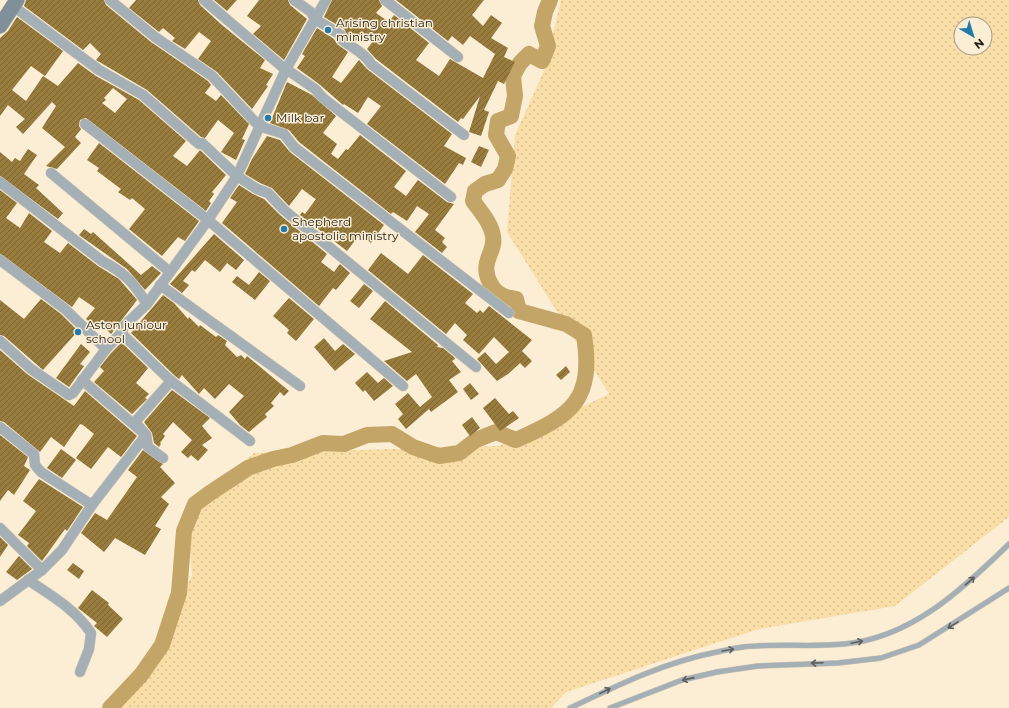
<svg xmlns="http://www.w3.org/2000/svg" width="1009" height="708" font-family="Montserrat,sans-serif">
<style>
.grass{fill:url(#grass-dots);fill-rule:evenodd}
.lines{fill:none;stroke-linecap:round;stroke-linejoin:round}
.river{stroke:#c3a567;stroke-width:16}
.building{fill:url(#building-hatch);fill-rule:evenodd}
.lane-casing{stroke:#d4c8b2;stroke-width:6}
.street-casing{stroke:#d4c8b2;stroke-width:11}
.secondary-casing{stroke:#d4c8b2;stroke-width:16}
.lane{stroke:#a5afb6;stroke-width:5}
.street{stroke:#a5afb6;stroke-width:10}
.secondary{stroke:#80909a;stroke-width:15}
.oneway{stroke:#5d5f5d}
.poi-dot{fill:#247baa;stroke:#fbeed5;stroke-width:1.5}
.labels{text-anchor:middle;stroke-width:3;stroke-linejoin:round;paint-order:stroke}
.poi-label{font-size:12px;fill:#221d14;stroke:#fbeed5;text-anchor:start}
</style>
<defs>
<pattern id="grass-dots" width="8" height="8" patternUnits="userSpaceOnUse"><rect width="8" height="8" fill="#f9dea7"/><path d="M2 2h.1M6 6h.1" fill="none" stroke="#d5be8f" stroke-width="1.8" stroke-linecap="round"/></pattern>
<pattern id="building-hatch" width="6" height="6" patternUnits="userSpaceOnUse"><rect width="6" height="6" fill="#987c3e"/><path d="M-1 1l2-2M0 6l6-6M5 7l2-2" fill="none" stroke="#7c6533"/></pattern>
</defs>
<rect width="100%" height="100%" fill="#fbeed5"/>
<path class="grass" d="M561,0H1009V517L895,606L759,629L566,692L551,708H115L136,691L192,575L187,510L254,453L499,446L609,394L507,232L515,135L544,71ZM961,24H985V48H961Z"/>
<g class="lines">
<path class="river" d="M110,708L141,675L162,645L179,593L184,531L195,504L210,493L248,468L273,459L292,455L323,443L344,444L367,435L392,434L413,447L439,456L459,453L476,440L496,432L516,440C572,415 594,401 584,335L566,324L519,311L516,299C512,298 507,298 504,296C492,292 484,275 487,263C489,253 495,247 493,236C491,223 481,212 473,201L475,191L485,184L498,180L505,169L508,156L496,135L498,121L511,116L515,96L513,76L520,63L529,54L542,61L548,46L542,26L545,12L550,0"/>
</g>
<g class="building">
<path d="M26,0H104L106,5L151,42L208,81L211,85L205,93L216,101L221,95L249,124L242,139L245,140L236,160L221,152L234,133L218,120L205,138L201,137L147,90L96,60L101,54L90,43L83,50L24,6Z"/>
<path d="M136,0H198L200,5L222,25L265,60L260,68L273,74L266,85L268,86L252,109L217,72L198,59L211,41L199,32L185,49L172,41L175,38L163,28L159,32L129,8Z"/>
<path d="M214,0H237L227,11Z"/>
<path d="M259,0H288L290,5L307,19L284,60L253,34L261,26L247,16Z"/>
<path d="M332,0H379L382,6L376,13L389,22L394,15L429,43L416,60L439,76L450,59L483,78L495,54L470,36L463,45L452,36L448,41L396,0H484L472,15L483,26L491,15L502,23L491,38L508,48L504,57L515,62L504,84L498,81L484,110L489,112L481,136L469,132L480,96L463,119L461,118L458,122L376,59L367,49L374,40L362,32L356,41L348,36L344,29L324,17Z"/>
<path d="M17,17L63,51L45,76L31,66L12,90L26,101L43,76L58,86L78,63L96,76L139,100L186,141L173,156L187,166L200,150L226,175L212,192L214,194L209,201L211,203L206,211L86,118L80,120L79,126L81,129L75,137L81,143L57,169L46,166L65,147L42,128L56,106L52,102L23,134L16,127L25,119L8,105L0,116V38L8,31ZM113,88L127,99L115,113L102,103L106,100L104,98Z"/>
<path d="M317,28L334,39L337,44L348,52L332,77L341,83L359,60L367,69L452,134L444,146L466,158L463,165L459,163L445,184L367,124L381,106L368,97L358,113L344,104L343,105L319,84L297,68L305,56L302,54Z"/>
<path d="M287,82L312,95L336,116L323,133L337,144L331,154L338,159L346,149L348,150L360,135L406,171L394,187L406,196L418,180L447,202L454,204L435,230L445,238L442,242L447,247L442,253L415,232L429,214L417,206L407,221L393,212L391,214L299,142L289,130L270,123Z"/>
<path d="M267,136L280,140L290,152L384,225L371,243L360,234L347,251L300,215L302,212L305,214L316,199L314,198L302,189L289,206L272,188L260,183L245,174L252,159Z"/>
<path d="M99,143L199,221L185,241L178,237L162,256L129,229L145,209L132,198L130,200L118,192L121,189L97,171L99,168L87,160Z"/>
<path d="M479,146L489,150L481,167L471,162Z"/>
<path d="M28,149L37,155L24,174L39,185L36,188L63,213L58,219L0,176V152L12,162L15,158L20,161Z"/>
<path d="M239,185L253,194L264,199L280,215L327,254L321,262L334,272L340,264L350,273L336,290L333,288L319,306L222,223L237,202L230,198Z"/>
<path d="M0,190L17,203L6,218L20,228L29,213L52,231L44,242L60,253L68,243L98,266L119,279L132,294L137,300L111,334L99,322L96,327L86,319L95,308L79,297L72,307L0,254Z"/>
<path d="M84,229L91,234L93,232L141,275L152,266L161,273L145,290L127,269L79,235Z"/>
<path d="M214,234L244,260L236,270L227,263L220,272L205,260L195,272L192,270L183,281L189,285L182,293L170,284Z"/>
<path d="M381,253L408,274L423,255L473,294L465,303L477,313L480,310L483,313L489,306L532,340L522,351L532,361L525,368L520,363L508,374L497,381L477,359L485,352L496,364L509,352L494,337L479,354L463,340L467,335L455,323L446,334L368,270Z"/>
<path d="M259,272L270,281L255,300L232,282L237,276L249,285Z"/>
<path d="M364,284L373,291L359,308L350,301Z"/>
<path d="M163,295L174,303L188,319L189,317L199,327L200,325L216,337L218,335L227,341L225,345L237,357L241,355L245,359L247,356L289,391L284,396L280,392L271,403L274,406L265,414L267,417L249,432L240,425L229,412L244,396L229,384L215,399L204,388L199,394L182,375L179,379L175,376L131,333Z"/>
<path d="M289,298L314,319L296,341L287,333L289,330L287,328L273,316Z"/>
<path d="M41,299L61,314L78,331L43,370L4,336L0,335V300L24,319Z"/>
<path d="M385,301L438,345L437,347L443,348L454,357L455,359L452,361L461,372L449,380L458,392L431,412L429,409L406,429L398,419L403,414L395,404L408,393L420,407L432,397L416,374L407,381L384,361L412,352L370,319Z"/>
<path d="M324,338L335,351L343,344L355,354L335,371L314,347Z"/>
<path d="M122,343L148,368L136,383L149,394L145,398L147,399L132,414L94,382L104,371L100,367L111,353L120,344Z"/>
<path d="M81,344L90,352L80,364L84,366L69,387L56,378Z"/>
<path d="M0,350L27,374L74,406L85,391L137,436L121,457L108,447L91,469L76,458L94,434L83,425L80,424L64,447L51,437L40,452L4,422L0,421Z"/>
<path d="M566,366L570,372L561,380L556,375Z"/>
<path d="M367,372L378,383L384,378L393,386L374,401L365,390L363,392L355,383Z"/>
<path d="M470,383L479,394L471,400L463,389Z"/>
<path d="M172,390L210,418L202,426L212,438L202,445L208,450L198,461L191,455L188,458L181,452L192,440L173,422L163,434L165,436L160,443L161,444L159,447L154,443L152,433L144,422Z"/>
<path d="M495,398L509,414L513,411L519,418L500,431L483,408Z"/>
<path d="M472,417L480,428L470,436L462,425Z"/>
<path d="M0,435L28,457L24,466L30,470L14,495L8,490L0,501Z"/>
<path d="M61,449L76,460L62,478L47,468Z"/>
<path d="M143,450L163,464L160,467L175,483L161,497L169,504L155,526L161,529L145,555L115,538L104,552L81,533L95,513L107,520L137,477L128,470Z"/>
<path d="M39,479L83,507L67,531L65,529L42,561L27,546L29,543L18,535L36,511L23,501Z"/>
<path d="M0,537L8,545L0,557Z"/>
<path d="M19,556L32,569L17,580L6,572Z"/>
<path d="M73,563L84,571L79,579L67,570Z"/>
<path d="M92,590L109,603L108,605L123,619L107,637L94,626L97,623L78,608Z"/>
</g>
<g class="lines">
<defs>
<g id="lane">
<path d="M570,708C618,685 665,662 717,652C730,649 743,646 756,646C785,644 815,647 844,644C911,638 963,589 1009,544"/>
<path d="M610,708L682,680L717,672L758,666L838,663L881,658L919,645L1009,588"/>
</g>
<g id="street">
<path d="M110,0L155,37L212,76L259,126L284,134L294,147L509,313"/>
<path d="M204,0L286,70"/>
<path d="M294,0L311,12L315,19L341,35V39C351,47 365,53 371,64L464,135"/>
<path d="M385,0L458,57"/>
<path d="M13,6L99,70L143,95L199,144L202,143L237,176L257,189L268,193L284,210L476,367"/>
<path d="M286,69L315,89L323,98L451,197"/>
<path d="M85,124L208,220L403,386"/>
<path d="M51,173L170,272"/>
<path d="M0,182L102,261C125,273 133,282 147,304"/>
<path d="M0,260L65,309L106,349"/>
<path d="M160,285L300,386"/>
<path d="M121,333L171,381L250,441"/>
<path d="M0,341L31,369L69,395L73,393L106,349L121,333L125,325L147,304L208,220L237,176L286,69L326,0"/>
<path d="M82,380L146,435L148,447L163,458"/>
<path d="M0,427L34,454L35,465L41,472L92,505"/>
<path d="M0,528L42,570"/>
<path d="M28,580C52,596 75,609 91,633L89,649L80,672"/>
<path d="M0,601L42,570L62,550L92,505L146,435L135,422L171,381"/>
</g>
<path id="secondary" d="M0,26L17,0"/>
</defs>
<use href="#lane" class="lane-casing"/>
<use href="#street" class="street-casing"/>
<use href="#secondary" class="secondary-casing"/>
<use href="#lane" class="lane"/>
<use href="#street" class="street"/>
<use href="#secondary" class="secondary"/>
</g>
<defs><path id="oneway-shaft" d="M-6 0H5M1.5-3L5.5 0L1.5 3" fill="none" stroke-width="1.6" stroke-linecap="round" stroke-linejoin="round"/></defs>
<g class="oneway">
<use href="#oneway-shaft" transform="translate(970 581) rotate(-41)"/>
<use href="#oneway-shaft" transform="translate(953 625) rotate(149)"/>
<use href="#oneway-shaft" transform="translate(857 642) rotate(-12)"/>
<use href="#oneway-shaft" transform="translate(728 650) rotate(-9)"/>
<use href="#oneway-shaft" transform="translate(817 663) rotate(178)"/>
<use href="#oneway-shaft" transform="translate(688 679) rotate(167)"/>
<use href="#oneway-shaft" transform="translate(605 691) rotate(-26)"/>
</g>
<g class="poi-dot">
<circle cx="328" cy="30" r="4"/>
<circle cx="268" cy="118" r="4"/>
<circle cx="284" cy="229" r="4"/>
<circle cx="78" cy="332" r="4"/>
</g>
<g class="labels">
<g class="poi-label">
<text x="336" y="27">Arising christian<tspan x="336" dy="14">ministry</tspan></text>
<text x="276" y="122">Milk bar</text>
<text x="292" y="226">Shepherd<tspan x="292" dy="14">apostolic ministry</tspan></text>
<text x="86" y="329">Aston juniour<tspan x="86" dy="14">school</tspan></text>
</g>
</g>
<g transform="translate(973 36) rotate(142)"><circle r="19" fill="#fbeed5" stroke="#a49a88"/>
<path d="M0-3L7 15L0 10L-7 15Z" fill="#247baa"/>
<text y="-6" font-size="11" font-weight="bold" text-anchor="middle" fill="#221d14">N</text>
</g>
</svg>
